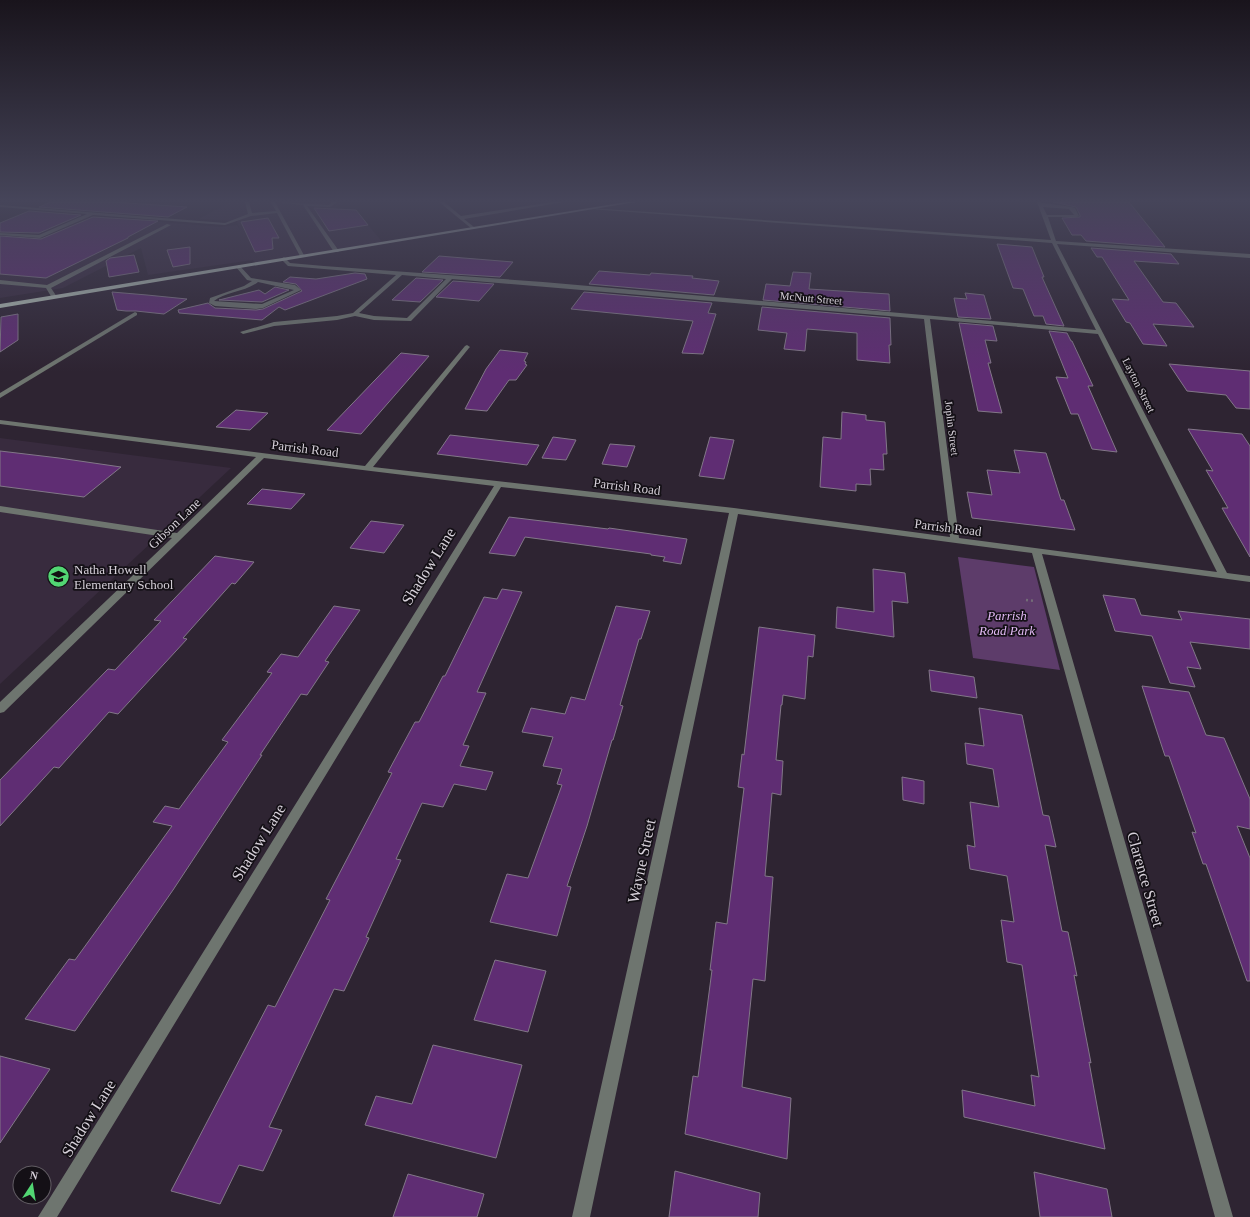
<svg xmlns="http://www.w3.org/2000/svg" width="1250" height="1217" font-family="'Times New Roman',serif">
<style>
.built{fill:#382b3e}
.green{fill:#5d3c6a}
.building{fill:#5f2d73;stroke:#827788}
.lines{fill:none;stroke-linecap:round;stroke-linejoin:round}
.path{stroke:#746c78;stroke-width:2.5;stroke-dasharray:2 3;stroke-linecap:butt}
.minor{fill:#6e756f;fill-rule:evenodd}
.major{fill:#b4c2b6;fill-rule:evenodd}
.labels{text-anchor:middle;stroke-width:3.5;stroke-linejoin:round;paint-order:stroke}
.far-street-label{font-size:11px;fill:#d6d0d9;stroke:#141016}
.street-label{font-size:13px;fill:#d6d0d9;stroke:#141016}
.poi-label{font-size:13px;fill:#d6d0d9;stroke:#141016;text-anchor:start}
.park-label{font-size:13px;font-style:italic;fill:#e2b9f4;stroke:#141016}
.near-street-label{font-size:16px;fill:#d6d0d9;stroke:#141016}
</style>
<rect width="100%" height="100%" fill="#2e2432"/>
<g class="built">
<path d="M230,202H344L335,208L356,210L383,243L256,264L253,260L148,275L141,248L63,288L0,298V232L29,234L74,215L221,227L237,225L240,230L237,221L199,219Z"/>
<path d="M0,438L231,468L0,684Z"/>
</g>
<path class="green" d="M958,557L1034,567L1060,670L973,658Z"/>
<g class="building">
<path d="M51,202H112L187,207L168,217L39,207Z"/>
<path d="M1053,202H1129L1165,247L1086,241L1081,235H1072L1062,218L1080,217V215L1076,207Z"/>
<path d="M314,208L356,210L368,225L329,231Z"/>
<path d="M29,211L81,215L39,233L0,232V223Z"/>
<path d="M93,217L158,221L128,237V238L46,278L0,274V236L41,239Z"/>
<path d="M268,218L279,238H272L273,249L255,252L241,222Z"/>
<path d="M997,244L1032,247L1044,277H1042L1064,326L1046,324L1043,316H1034L1023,289L1013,288Z"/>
<path d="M190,247V264L173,267L167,250Z"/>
<path d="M1091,248L1171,254L1179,264L1134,261L1163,302L1176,303L1194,327L1153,324L1167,346L1143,344L1130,323L1126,322L1112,299L1129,300L1102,257H1097Z"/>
<path d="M134,255L139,272L109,277L106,261L110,258Z"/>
<path d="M439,256L513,262L500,277L422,272Z"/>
<path d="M599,271L650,275L651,273L693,276L692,278L719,281L714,295L589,284Z"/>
<path d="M793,272L811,273L809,289L889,294L890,311L763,300L766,284L790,286Z"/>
<path d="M355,273L365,274L367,279L285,310L279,307L262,320L179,313L178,310L208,303L215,308L256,310L263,309L302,291L296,284L283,282L290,277L316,279Z"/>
<path d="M416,278L443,280L420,302L392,300Z"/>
<path d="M453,281L494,284L479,301L436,297Z"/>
<path d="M275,287L289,290L262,302L219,300L259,290L265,294Z"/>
<path d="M112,292L147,295L187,299L164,314L136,311H126L117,310Z"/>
<path d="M584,292L712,303L708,313L716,314L703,354L682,353L693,321L571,309Z"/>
<path d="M965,293L984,295L991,319L958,317L954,298L967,299Z"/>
<path d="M762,307L890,318L891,345H889L890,363L857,360V333L807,329L805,351L784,349L787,333L758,330Z"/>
<path d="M18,314V340L0,352L1,317Z"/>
<path d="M959,323L993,326L997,341L985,340L991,363H988L1002,413L978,411Z"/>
<path d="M1049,331L1067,333L1071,341H1072L1093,386H1088L1117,452L1092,449L1078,414H1071L1056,377L1068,378Z"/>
<path d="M500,350L528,353L524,361L526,362L525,364L527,365L516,380H509L487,411L465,409L486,369Z"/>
<path d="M401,353L429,356L361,434L327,430Z"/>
<path d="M1169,364L1250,371V409L1236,408L1226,395L1187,391Z"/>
<path d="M236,410L268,413L250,430L216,427Z"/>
<path d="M842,412L866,415V420L885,422L887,454H883L884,470L870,469L871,485L856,484V491L820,487L823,437L841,439Z"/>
<path d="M1188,429L1242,434L1250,446V557L1222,508H1228L1206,470L1213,471Z"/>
<path d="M450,435L539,445L527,465L437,454Z"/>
<path d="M553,437L576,440L566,460L542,458Z"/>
<path d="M710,437L734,440L724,479L699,476Z"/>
<path d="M610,444L635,446L627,467L602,464Z"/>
<path d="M1014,450L1046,453L1061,500H1064L1075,530L972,518L967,492L992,495L987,470L1020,473Z"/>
<path d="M0,451L59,458L121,467L84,497L0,486Z"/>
<path d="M262,489L305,494L291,509L247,504Z"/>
<path d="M509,517L608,529L609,528L687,539L681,564L663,561L665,557L651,555V554L525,537L515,556L489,553Z"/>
<path d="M371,521L404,525L384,553L350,548Z"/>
<path d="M215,556L254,562L235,584L232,583L183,638L187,639L118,714L109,712L59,768L54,767L0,826V780L108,669L115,670L161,621L154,620Z"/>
<path d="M873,569L905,573L908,603L892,601L894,637L836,628L837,607L874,612Z"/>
<path d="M502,589L522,592L477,692L486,693L463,745L469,746L460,766L493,772L486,790L454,784L443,807L422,803L396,859L401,860L366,937L369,938L344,991L334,989L269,1127L282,1130L263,1171L239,1165L220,1204L171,1191L268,1005L275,1007L330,900L326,899L392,773L388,772L415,722H419L443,676H445L484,597L497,599Z"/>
<path d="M1103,595L1135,599L1141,615L1182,620L1178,611L1250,619V649L1190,642L1201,669L1187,667L1195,687L1170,683L1152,636L1115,631Z"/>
<path d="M334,606L360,610L325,661L329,662L307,695L301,694L260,755H262L173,890L75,1031L25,1019L69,959L75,960L172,826L153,822L165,806L179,809L228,742L222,740L272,673L267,672L281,654L298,657Z"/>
<path d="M616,606L650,611L641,639H639L620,705L623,706L613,740H612L587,826L567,886L571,887L557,936L490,922L507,874L528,878L562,785L557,784L562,769L543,766L553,737L522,732L531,708L565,714L571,697L585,700Z"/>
<path d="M759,627L815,635L813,657L808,656L805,699L783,695L782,705H781L776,760L783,761L781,795L772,793L765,876L773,877L765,981L753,979L742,1087L791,1098L787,1159L685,1134L693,1076L698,1077L712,970H710L716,922L727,924L744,788L738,787L742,754L744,755Z"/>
<path d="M929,670L974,677L977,698L931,691Z"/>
<path d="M1142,686L1189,692L1206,735L1224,738L1250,799V829L1237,826L1250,858V981H1247L1206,864H1203L1192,832L1196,833L1169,756H1165Z"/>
<path d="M979,708L1022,715L1043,815L1049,816L1056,847L1045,845L1062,931L1068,932L1077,976L1074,975L1091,1063L1089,1062L1105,1149L964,1117L962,1090L1035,1106L1031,1075L1039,1077L1022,965L1007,962L1001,920L1014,922L1007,876L970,869L967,845L975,847L970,802L999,807L993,769L967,764L965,743L984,746Z"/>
<path d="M902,777L924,781V804L903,800Z"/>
<path d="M495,960L546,971L528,1032L474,1020Z"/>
<path d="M433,1045L522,1065L496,1158L365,1125L376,1096L412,1104Z"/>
<path d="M0,1056L50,1069L0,1143Z"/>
<path d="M675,1171L760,1193L758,1217H669Z"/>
<path d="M1034,1172L1107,1189L1112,1217H1040Z"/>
<path d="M408,1174L484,1194L477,1217H393Z"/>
</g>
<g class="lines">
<path class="path" d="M1026,600L1035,601"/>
<g class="minor">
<path d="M245,202H249L252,213L276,211L271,202H275L305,257L300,256L277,213L251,216L225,225L93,215L40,238L0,235V233L39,235L87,214L0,207V205L225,223L248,214Z"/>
<path d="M276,202L329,205L332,202H337L330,207L307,206L339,251L338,252H334L303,205Z"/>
<path d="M439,202H444L461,216L553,202H564L464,219L474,227L472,229Z"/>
<path d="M1037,202L1072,207L1075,208L1079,216L1077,217H1048L1056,241L1250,254V258L1057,244L1227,573L1250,576V582L1042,554L1233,1217H1215L1032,553L738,514L590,1217H572L729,513L501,487L57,1217H38L494,486L264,458L4,712L0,713V702L172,538L0,512V506L177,533L256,457L0,424V420L365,466L465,346L467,345L470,347L469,348L373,467L734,508L950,537L924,319L452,279L411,321L374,320L355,316L337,320L274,326L243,334L240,332L274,322L337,316L353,313L396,275L288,266L281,259L284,257L290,263L324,266L543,282L1096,330L1052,243L589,209L591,208L1051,240ZM1043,207L1069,209L1074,215H1047ZM402,275L446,279L407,318L374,316L359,313ZM930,319L1098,334L1217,572L959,538Z"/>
<path d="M167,224L171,225L51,288L57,297L56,298H52L46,288L0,284V280L47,285Z"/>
<path d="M239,265L251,278L295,285L301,290L263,308L256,309L215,306L209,303L210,298L244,286L252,281L247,280L236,267ZM258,282L294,290L262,304L214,301C224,292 245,292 258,282Z"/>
<path d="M135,312L137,313V315L0,398V393Z"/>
</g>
<path class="major" d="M626,202H636L0,308V304Z"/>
</g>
<linearGradient id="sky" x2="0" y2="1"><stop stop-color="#19141c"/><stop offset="0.54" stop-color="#46455a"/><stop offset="1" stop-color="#46455a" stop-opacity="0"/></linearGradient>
<rect width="1250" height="372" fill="url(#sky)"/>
<defs>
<symbol id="school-disc" viewBox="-11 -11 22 22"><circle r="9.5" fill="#52d673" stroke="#141016"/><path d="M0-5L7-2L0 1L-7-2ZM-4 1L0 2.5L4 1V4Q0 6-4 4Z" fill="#111"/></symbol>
</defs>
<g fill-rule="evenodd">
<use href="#school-disc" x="46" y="564" width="25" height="25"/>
</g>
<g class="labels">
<g class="far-street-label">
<text transform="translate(811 298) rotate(5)" y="4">McNutt Street</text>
<text transform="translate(1139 385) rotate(63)" y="4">Layton Street</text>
<text transform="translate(952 428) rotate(83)" y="4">Joplin Street</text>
</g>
<g class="street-label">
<text transform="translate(305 448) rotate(7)" y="5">Parrish Road</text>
<text transform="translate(627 486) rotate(7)" y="5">Parrish Road</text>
<text transform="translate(174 523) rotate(-44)" y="5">Gibson Lane</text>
<text transform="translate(948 527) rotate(7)" y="5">Parrish Road</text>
</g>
<g class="poi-label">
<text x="74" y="574">Natha Howell<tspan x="74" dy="15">Elementary School</tspan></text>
</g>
<g class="park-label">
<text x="1007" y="620">Parrish<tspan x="1007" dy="15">Road Park</tspan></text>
</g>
<g class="near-street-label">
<text transform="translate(428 566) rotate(-58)" y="6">Shadow Lane</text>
<text transform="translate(258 842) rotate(-58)" y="6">Shadow Lane</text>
<text transform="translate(641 861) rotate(-78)" y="6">Wayne Street</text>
<text transform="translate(1146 879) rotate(74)" y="6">Clarence Street</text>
<text transform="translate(88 1118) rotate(-58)" y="6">Shadow Lane</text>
</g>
</g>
<g transform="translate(32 1185) rotate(12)"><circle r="19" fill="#141016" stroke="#625d64"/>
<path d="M0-3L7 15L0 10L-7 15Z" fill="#52d673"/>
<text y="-6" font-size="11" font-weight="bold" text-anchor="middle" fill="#d6d0d9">N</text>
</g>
</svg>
